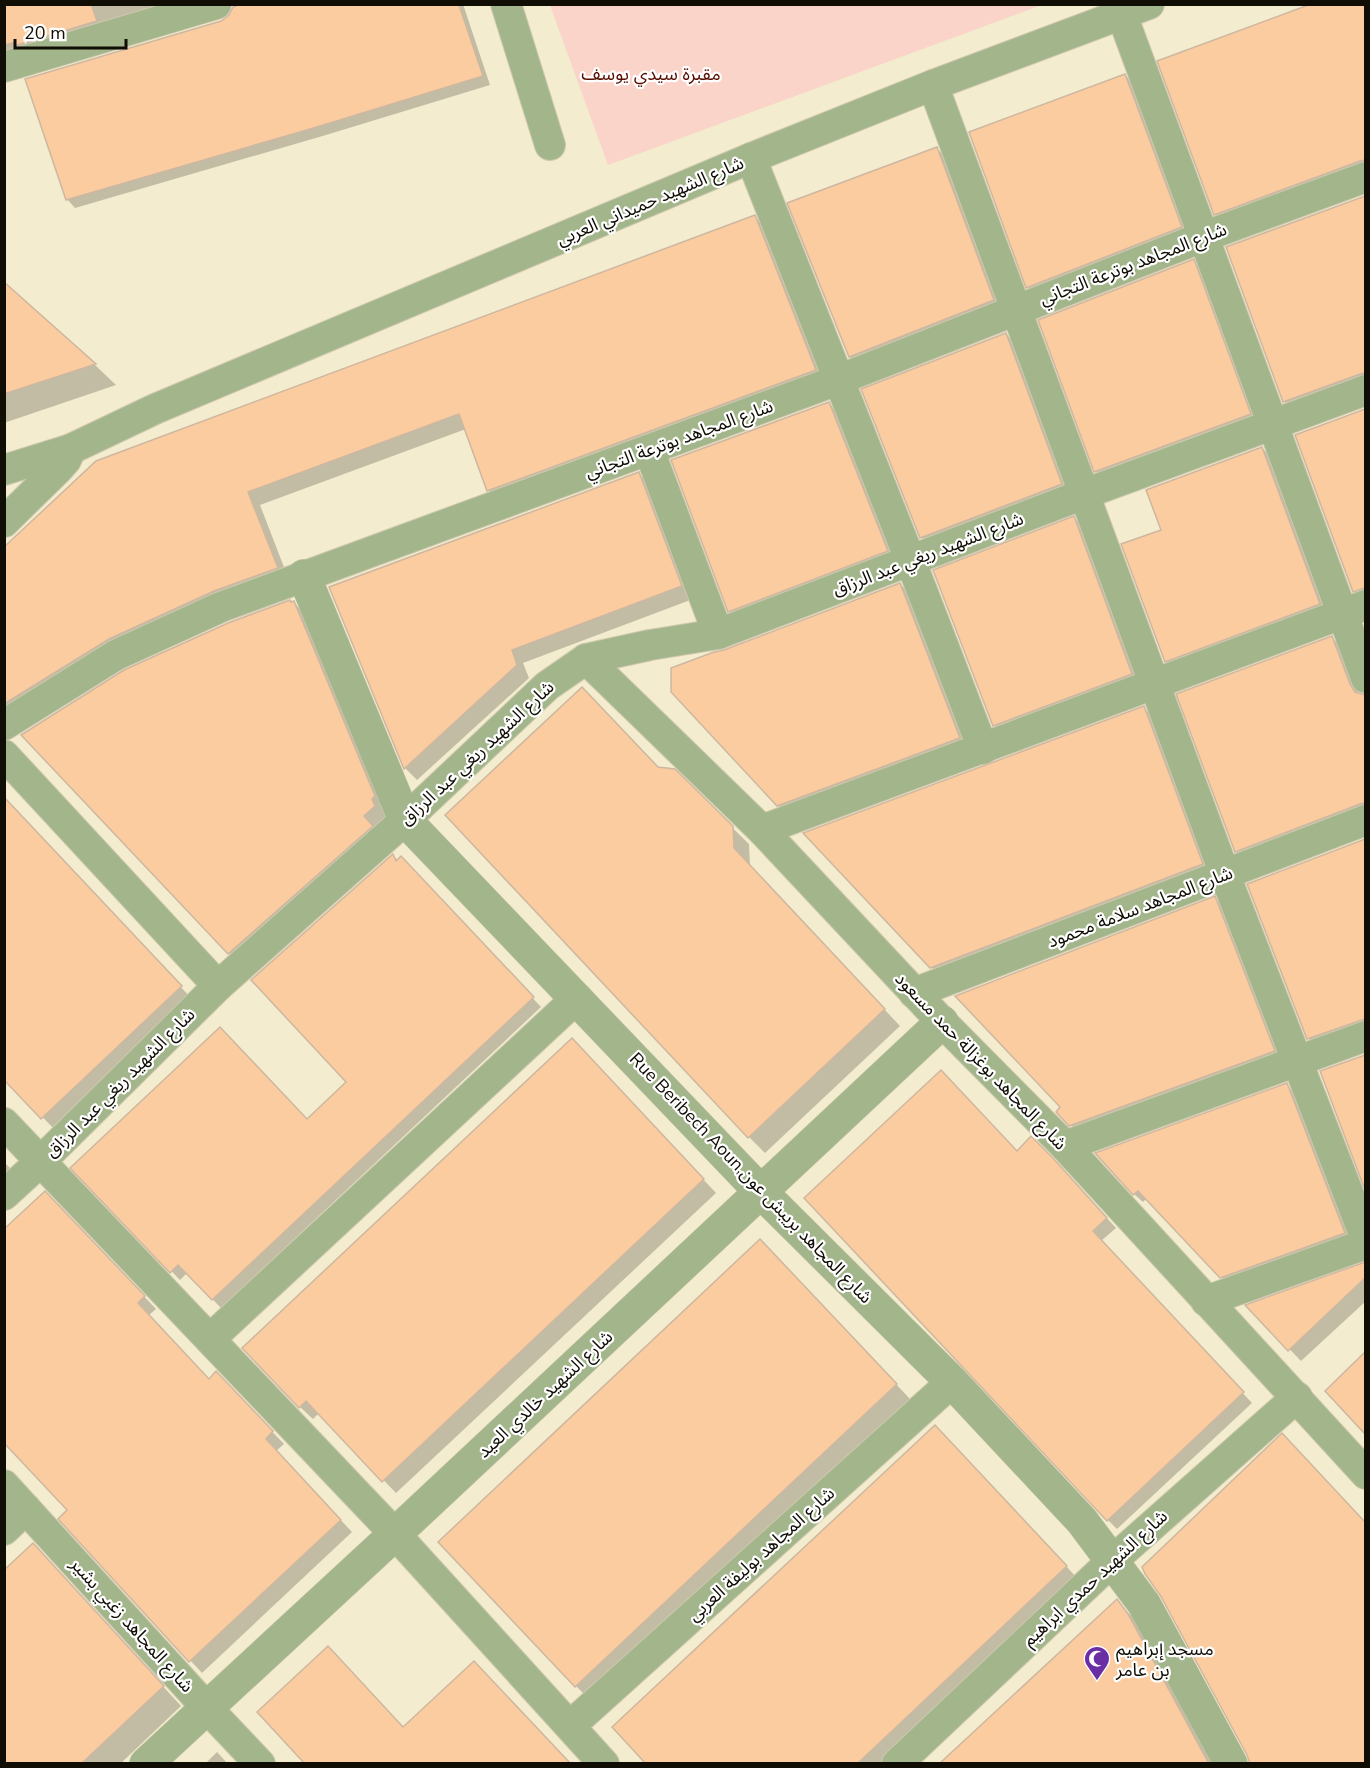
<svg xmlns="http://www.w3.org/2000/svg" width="1370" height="1768" font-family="'Nunito Sans','Noto Sans Arabic',sans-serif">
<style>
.green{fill:#fad3c9}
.shadow{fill:#0003}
.building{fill:#facc9f;stroke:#ceb7a1;stroke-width:1.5}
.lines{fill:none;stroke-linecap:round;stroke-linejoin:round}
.minor-casing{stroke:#cfc8ae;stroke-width:32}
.tertiary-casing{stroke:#cfc8ae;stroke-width:34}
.minor{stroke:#a3b68b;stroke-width:30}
.tertiary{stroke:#a3b68b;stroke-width:33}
.labels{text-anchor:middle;stroke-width:4.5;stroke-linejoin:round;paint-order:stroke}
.park-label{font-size:18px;fill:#570e00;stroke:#fff}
.street-label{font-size:18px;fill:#0f0d04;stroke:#fff}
.poi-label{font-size:18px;fill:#0f0d04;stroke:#fff;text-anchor:start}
</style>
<rect width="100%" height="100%" fill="#f3ecce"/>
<path class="green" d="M550,5V4L1042,5L608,165Z"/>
<g class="shadow">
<path d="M4,4H190L4,57Z"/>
<path d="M234,4H463L490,85L326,135L75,208L67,199L229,17L234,9Z"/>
<path d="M1314,4H1366V174L1227,225L1215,214Z"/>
<path d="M1125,75L1141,91L1197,243L1044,303L1028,287Z"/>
<path d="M937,149L946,157L1002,309L858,365L850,357Z"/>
<path d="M1366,197V388L1296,413L1284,401L1228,248Z"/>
<path d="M755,217L767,229L828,382L501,502L489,490L466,429L260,505L289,580L4,726V549Z"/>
<path d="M1193,261L1205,272L1261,426L1107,482L1096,471Z"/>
<path d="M4,284L95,365L116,385L4,423Z"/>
<path d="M1006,334L1017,345L1072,495L932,548L921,537Z"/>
<path d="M829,403L837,412L895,559L738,619L729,611Z"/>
<path d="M1366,410V602L1354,591L1297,436Z"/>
<path d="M1262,448L1275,461L1332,616L1179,674L1166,661L1162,531Z"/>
<path d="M638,473L651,486L693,599L523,663L529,678L417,780L405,768L331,587Z"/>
<path d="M1074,518L1087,531L1144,687L1007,738L994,725Z"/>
<path d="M900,584L918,602L977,756L796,823L778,805Z"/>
<path d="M292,603H294L316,625L396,818L251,975L229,953Z"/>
<path d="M1332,638L1343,649L1360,695L1366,696V818L1248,863L1236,851Z"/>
<path d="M1144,708L1159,723L1216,879L946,982L931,967Z"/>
<path d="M659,769L674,771L749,844L750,866L900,1026L765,1153L749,1137Z"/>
<path d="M4,799L193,1000L55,1130L4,1077Z"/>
<path d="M1366,840V1033L1320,1050L1308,1038L1249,885Z"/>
<path d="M393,856L399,861L410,867L541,1007L221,1308L187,1273L180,1280L72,1168L307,1121L349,1082Z"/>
<path d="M1214,898L1231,915L1290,1068L1087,1142L1058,1112Z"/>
<path d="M585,1053L716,1193L396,1493L319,1413L313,1419L300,1407Z"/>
<path d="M1366,1056V1186L1322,1072Z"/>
<path d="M1287,1085L1295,1094L1353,1242L1229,1286L1147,1198L1143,1202L1134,1194Z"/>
<path d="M1017,1152L1062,1170L1116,1228L1101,1241L1252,1403L1117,1529L1108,1520Z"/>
<path d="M4,1162L12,1170L4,1177Z"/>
<path d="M57,1205L156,1309L149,1315L209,1380L228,1385L284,1444L276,1451L352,1532L202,1673L60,1519L122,1461Z"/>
<path d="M776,1257L911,1400L591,1701L576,1686Z"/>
<path d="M1366,1264V1301L1301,1361L1248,1306Z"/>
<path d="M1366,1354V1431L1327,1391Z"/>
<path d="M948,1440L1079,1580L885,1764H648Z"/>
<path d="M1302,1456L1366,1523V1764H1251Z"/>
<path d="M33,1545L181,1706L120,1764H4Z"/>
<path d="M1117,1602L1138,1622L1218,1764H940Z"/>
<path d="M217,1752L228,1764H205Z"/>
</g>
<g class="building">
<path d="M4,4H91L97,21L14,46L13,43L4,45Z"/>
<path d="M241,4L459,5L483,76L317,127L66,200L25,79L221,21L229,15L233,7Z"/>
<path d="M1311,4H1365V160L1360,161L1214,215L1157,61Z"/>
<path d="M1125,74L1182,227L1026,288L969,132Z"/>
<path d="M937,147L994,300L849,357L787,203Z"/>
<path d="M1365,196V373L1360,374L1283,402L1226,247Z"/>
<path d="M755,215L816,370L487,491L459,414L248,492L278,568L214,591L109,639L4,704V547L96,461Z"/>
<path d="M1194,259L1251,414L1094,472L1038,320Z"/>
<path d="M4,282L96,364L4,394Z"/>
<path d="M1006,333L1062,484L920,538L861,389Z"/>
<path d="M829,402L888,551L728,612L671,460Z"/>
<path d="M1365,409V588L1353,592L1295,435Z"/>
<path d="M1262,447L1320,604L1165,662L1121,544L1161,530L1146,490Z"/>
<path d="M639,472L682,586L512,650L517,665L404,769L329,587Z"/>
<path d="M1074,516L1132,674L993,726L933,570Z"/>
<path d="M900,583L960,738L777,806L671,692V668L714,652L724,650Z"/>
<path d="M290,600L291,602L294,601L375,796L372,799L375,806L364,816L373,826L228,954L21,735L124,670L228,623Z"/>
<path d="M1332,636L1350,684L1355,692L1365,695V803L1360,804L1235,852L1176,694Z"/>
<path d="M582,687L658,767L675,769L733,826L734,848L885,1009L748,1138L445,815Z"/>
<path d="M1144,706L1203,864L930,968L803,833Z"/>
<path d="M4,797L182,986L41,1119L4,1080Z"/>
<path d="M1365,839V1019L1307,1039L1247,884Z"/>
<path d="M393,854L396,861L401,856L534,997L212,1300L178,1265L170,1273L70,1168L220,1027L307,1119L346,1082L251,980Z"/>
<path d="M1215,896L1275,1051L1069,1126L1056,1112L1060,1107L955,996Z"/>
<path d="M572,1038L704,1179L382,1482L306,1401L299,1408L242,1348Z"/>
<path d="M1365,1055V1190L1320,1071Z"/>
<path d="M941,1070L1017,1151L1031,1136L1053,1158L1107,1218L1093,1231L1244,1392L1107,1521L804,1198Z"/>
<path d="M1287,1083L1345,1233L1220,1278L1138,1191L1133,1195L1095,1153Z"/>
<path d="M45,1191L145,1296L138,1303L209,1379L216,1371L273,1431L266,1439L341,1520L189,1662L58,1519L67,1510L4,1443V1229Z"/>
<path d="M760,1239L897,1384L575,1687L438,1542Z"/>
<path d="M1365,1262V1278L1288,1351L1245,1305Z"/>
<path d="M1365,1352V1434L1325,1391Z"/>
<path d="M935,1425L1067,1566L857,1764H646L612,1727Z"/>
<path d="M1282,1433L1365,1522V1764H1250L1247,1755L1160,1595L1145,1574L1142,1567Z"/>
<path d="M33,1543L164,1686L81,1764H4V1570Z"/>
<path d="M1117,1599L1128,1614L1209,1764H939Z"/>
<path d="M328,1646L403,1727L474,1661L571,1764H305L257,1712Z"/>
</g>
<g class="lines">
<defs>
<g id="minor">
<path d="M506,4L550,145"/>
<path d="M1122,15L1366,678"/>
<path d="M4,67L216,4"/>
<path d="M933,85L1225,875L1366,1239"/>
<path d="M751,158L911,562L983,749"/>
<path d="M649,450L718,634"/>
<path d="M4,470L71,449L155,409L751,158L933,85L1149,4"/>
<path d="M4,522L58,469L66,460L71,449"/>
<path d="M586,659L762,830L942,1022L1065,1146L1366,1474"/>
<path d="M4,725L116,655L221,607L838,380L1203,237L1366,177"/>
<path d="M4,755L218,986"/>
<path d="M762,830L1366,605"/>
<path d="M914,993L1366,820"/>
<path d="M4,1123L395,1534L604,1764"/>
<path d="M1065,1146L1366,1036"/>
<path d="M4,1195L40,1162L218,986L405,820L547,686L586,659L650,645L718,634L1084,494L1366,390"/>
<path d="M1206,1301L1366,1244"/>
<path d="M210,1339L577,998"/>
<path d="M4,1485L207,1708L260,1764"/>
<path d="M4,1530L26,1509"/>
<path d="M570,1726L952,1382"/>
<path d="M897,1764L1112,1561L1297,1397"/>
</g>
<g id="tertiary">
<path d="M304,576L405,820L760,1191L952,1382L1082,1521L1144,1604L1231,1764"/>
<path d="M146,1764L395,1534L942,1022"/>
</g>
</defs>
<use href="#minor" class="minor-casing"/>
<use href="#tertiary" class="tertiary-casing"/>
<use href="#minor" class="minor"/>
<use href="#tertiary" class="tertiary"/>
</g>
<defs>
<symbol id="mosque-pin" viewBox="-11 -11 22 30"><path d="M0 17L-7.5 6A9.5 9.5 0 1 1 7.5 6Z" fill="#6b2fa5" stroke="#fff"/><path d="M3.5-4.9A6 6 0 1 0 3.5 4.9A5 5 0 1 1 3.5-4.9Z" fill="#fff"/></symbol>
</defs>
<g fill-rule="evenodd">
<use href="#mosque-pin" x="1082" y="1644" width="30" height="40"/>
</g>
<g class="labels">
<g class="park-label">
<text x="651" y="80">مقبرة سيدي يوسف</text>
</g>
<g class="street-label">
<text transform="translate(650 201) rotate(-23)" y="6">شارع الشهيد حميداني العربي</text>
<text transform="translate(1133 264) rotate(-21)" y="6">شارع المجاهد بوترعة التجاني</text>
<text transform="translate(679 439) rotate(-20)" y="6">شارع المجاهد بوترعة التجاني</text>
<text transform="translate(928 554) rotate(-21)" y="6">شارع الشهيد ريغي عبد الرزاق</text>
<text transform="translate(477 753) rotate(-43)" y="6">شارع الشهيد ريغي عبد الرزاق</text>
<text transform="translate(1140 907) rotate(-21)" y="6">شارع المجاهد سلامة محمود</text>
<text transform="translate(981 1061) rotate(46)" y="6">شارع المجاهد بوغزالة حمد مسعود</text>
<text transform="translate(120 1083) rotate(-45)" y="6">شارع الشهيد ريغي عبد الرزاق</text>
<text transform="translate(751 1178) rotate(46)" y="6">Rue Beribech Aoun,شارع المجاهد بريبش عون</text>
<text transform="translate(545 1394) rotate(-43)" y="6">شارع الشهيد خالدي العيد</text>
<text transform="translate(761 1554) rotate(-42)" y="6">شارع المجاهد بوليفة العربي</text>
<text transform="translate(1095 1578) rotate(-43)" y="6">شارع الشهيد حمدي ابراهيم</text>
<text transform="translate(132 1625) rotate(48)" y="6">شارع المجاهد زغبي بشير</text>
</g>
<g class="poi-label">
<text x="1116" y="1655">مسجد إبراهيم<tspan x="1116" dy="21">بن عامر</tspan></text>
</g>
</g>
<rect width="1370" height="1768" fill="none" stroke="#0f0d04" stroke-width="12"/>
<path d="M15 39v9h111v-9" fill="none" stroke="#0f0d04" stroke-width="3"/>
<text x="24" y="39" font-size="18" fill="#0f0d04" stroke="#ffffff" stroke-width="4.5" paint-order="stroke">20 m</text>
</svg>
